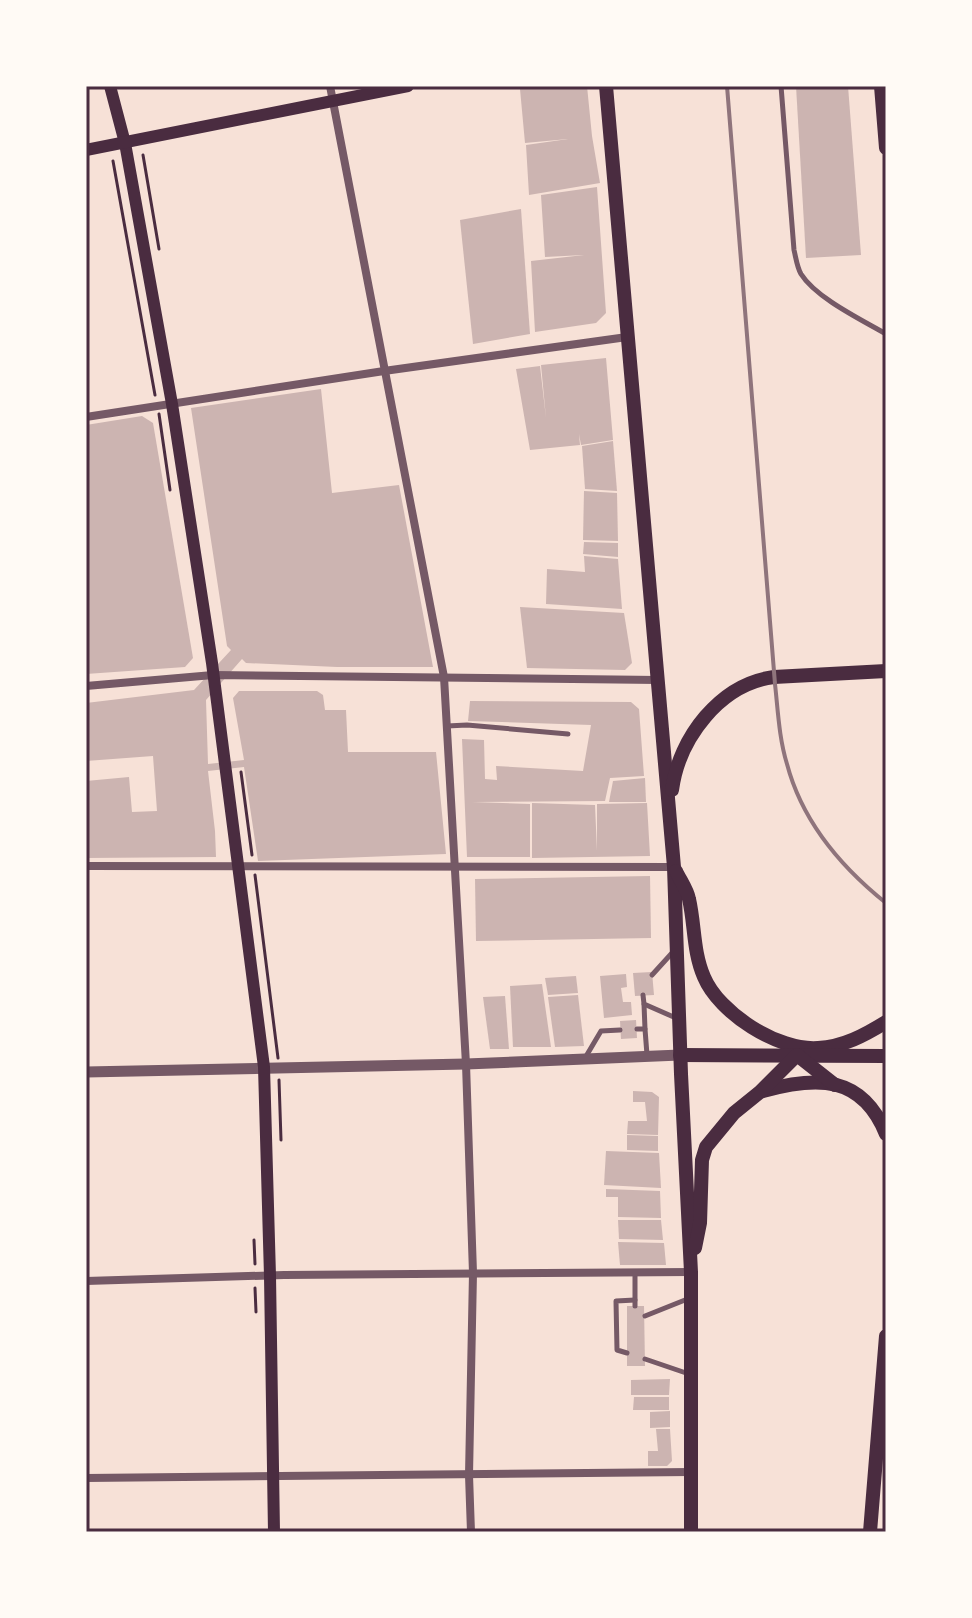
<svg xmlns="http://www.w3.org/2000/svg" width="972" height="1618" font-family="'Work Sans',sans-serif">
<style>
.building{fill:#ccb4b1}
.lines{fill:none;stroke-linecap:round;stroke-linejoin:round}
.path{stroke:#4a2c40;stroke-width:3}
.service{stroke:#755966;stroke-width:5}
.minor{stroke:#755966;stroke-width:8}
.tertiary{stroke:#755966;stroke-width:11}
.secondary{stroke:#4a2c40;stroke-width:12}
.primary{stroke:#4a2c40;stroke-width:14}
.rail{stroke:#8f747c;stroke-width:4}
.neatline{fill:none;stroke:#4a2c40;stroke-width:3}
</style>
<rect width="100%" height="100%" fill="#f7e1d7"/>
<g class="building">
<path d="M537,86H587L592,136L600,183L529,195L526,145L568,139L525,143L520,89Z"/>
<path d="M796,86H848L861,255L806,258Z"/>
<path d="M597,187L606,313L596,323L535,332L531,261L584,255L545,257L541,195Z"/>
<path d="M521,209L530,334L473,344L460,220Z"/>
<path d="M606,358L613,440L581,445L579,434L580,445L530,450L516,369L540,366L546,418L541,365Z"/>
<path d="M321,389L332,493L399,485L433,667H337L246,663L242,659L206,700L208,764L244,760L233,698L239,691H317L323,695L325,710H346L348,752H436L446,854L258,861L244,767L208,771L215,831L216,857L86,858V781L129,777L132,812L157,811L153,756L86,761V703L194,690L231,650L227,646L191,408Z"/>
<path d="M142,416L153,423L193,658L185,667L86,674V425Z"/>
<path d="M613,441L617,491L585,489L582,446Z"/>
<path d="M584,491L617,493L618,541L583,540Z"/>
<path d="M584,542L618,543V557L583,554Z"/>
<path d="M584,556L618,559L622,609L546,604L547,569L585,572Z"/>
<path d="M520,607L624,613L632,663L625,670L527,668Z"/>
<path d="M470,701L631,702L639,709L644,776L610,778L605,801L472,802L530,804V857H467L462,739L484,740L485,779L497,780L496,766L583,771L591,725L468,721Z"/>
<path d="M645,778L646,802H609L613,781Z"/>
<path d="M532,803L595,805L597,851V804L647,803L650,856L532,858Z"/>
<path d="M650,876L651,938L476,941L475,879Z"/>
<path d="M652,972L654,995L635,996L633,973Z"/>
<path d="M626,974L627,987L621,988L623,1002H631L632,1015L604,1018L600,976Z"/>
<path d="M576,976L578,993L548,995L545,978Z"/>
<path d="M542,984L551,1047H513L510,986Z"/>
<path d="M578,995L584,1046L555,1047L548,997Z"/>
<path d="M505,996L509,1049H490L483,997Z"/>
<path d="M636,1020L637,1038L621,1039L620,1021Z"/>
<path d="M633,1091L652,1092L659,1097L658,1135L627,1134L628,1121H647L645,1102H633Z"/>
<path d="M627,1135L658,1136V1151L627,1150Z"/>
<path d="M606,1151L659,1153L661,1188L604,1185Z"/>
<path d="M606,1189L660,1191L661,1218L618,1217V1197H606Z"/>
<path d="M618,1220H661L663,1240L619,1239Z"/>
<path d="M618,1242L664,1243L666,1265H620Z"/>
<path d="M627,1306H644L645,1366H627Z"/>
<path d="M670,1379L669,1395H631V1380Z"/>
<path d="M634,1397H669V1410H633Z"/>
<path d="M670,1411V1427L650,1428V1412Z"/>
<path d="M656,1429H670L672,1461L667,1466H648V1451H658Z"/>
</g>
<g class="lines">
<g class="path">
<path d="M143,155L159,249"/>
<path d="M113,161L155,395"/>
<path d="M159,414L170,490"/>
<path d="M241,772L252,855"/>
<path d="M255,875L278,1058"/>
<path d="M279,1080L281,1140"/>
<path d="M254,1240L255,1264"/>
<path d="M255,1288L256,1312"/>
</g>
<g class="service">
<path d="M781,86L794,250C796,258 797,267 801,274C816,298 862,320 886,334"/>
<path d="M447,726L467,725L568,734"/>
<path d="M652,975L672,953"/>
<path d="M643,995L644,1004L676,1018"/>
<path d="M644,1004L645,1029"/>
<path d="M637,1029H645L647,1055"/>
<path d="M585,1058L601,1031L620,1030"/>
<path d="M635,1274V1306"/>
<path d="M645,1316L690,1298"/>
<path d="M627,1353L617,1350L616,1301L635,1300"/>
<path d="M645,1359L689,1374"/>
</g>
<g class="minor">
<path d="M330,86L444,677L466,1064L473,1273L469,1475L471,1532"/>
<path d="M86,417L384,371L627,337"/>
<path d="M86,686L213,675L658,680"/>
<path d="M86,866L674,867"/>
<path d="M86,1281L284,1275L691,1272"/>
<path d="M86,1478L691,1472"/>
</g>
<path class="tertiary" d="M86,1072L466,1064L680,1055"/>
<g class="secondary">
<path d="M110,86L125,143L172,404L212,663L264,1067L270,1276L274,1532"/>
<path d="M86,150L408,86"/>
</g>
<g class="primary">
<path d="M606,86L674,867L681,1074L691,1272V1532"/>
<path d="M881,86L886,148"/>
<path d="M672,790C679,738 720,684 774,677L886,671"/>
<path d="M676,871C680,880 687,889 689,899C695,925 693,952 704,977C719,1013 778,1051 818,1048C843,1047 865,1035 886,1022"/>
<path d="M680,1055L886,1056"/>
<path d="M763,1091C817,1076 862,1075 886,1134"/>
<path d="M695,1248L700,1223L702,1160L706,1147L734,1113L760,1092L797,1055L835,1085"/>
<path d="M870,1532L886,1336"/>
</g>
<path class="rail" d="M727,86L775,684C778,711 779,738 787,764C802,821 841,867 886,903"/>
</g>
<rect width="972" height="1618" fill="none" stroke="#fffaf5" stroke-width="176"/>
<rect x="88" y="88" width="796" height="1442" class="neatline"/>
</svg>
